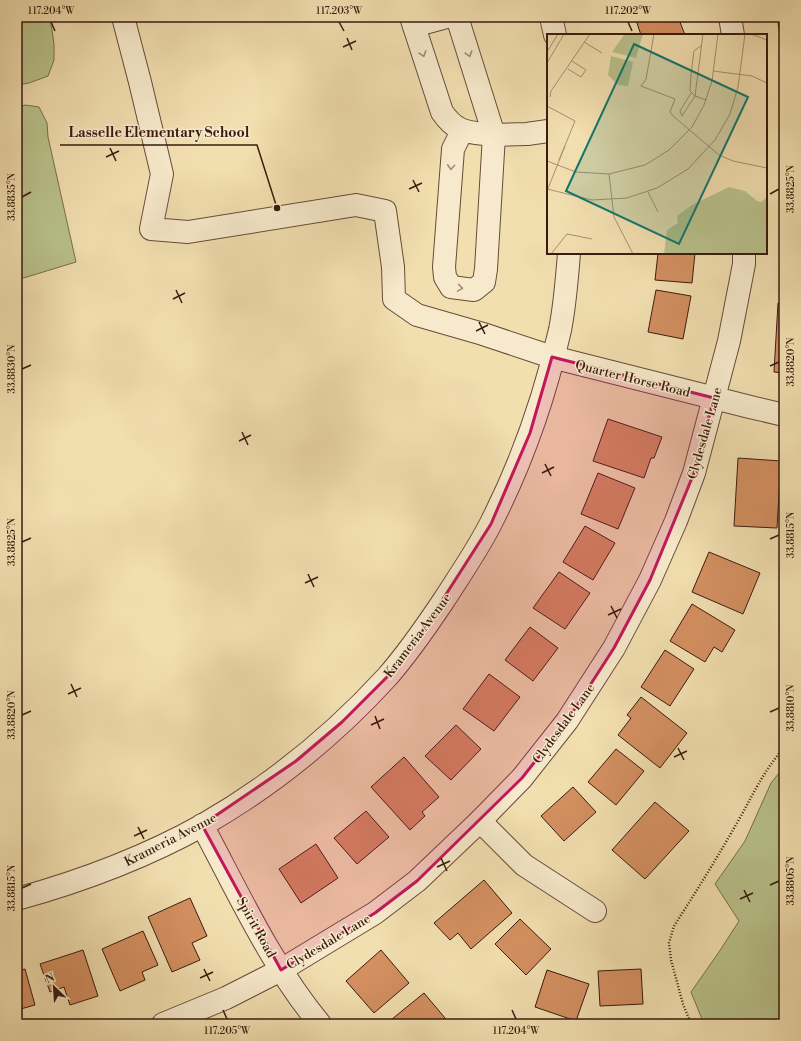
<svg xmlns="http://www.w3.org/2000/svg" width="801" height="1041" viewBox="0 0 801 1041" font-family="'Libre Bodoni',serif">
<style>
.green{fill:#b9c28c;stroke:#7a6e4e}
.building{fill:#d49061;stroke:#3a1a0f}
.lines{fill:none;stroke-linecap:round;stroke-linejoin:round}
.minor-casing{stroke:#684b37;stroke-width:24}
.path{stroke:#3a1a0f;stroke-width:2.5;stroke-dasharray:1 2;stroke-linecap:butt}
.minor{stroke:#f7eacc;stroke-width:22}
.oneway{stroke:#a28c77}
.marked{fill:#c2185b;fill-opacity:0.2;stroke:#c2185b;stroke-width:3;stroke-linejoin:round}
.ticks{fill:none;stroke:#3a1a0f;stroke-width:1.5}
.labels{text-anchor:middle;stroke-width:3;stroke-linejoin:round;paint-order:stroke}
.street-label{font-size:13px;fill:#3a1a0f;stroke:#f7eacc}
.inset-road{fill:none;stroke:#a89070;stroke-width:1}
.view{fill:#0f766e;fill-opacity:0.15;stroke:#0f766e;stroke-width:2}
.inset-edge{fill:none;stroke:#3a1a0f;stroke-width:2}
.leader{fill:none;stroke:#3a1a0f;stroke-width:1.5}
.callout-dot{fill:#3a1a0f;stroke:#f7eacc;stroke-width:1.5}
.callout-label{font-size:14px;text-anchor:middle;font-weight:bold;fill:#3a1a0f;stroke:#f7eacc;stroke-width:3;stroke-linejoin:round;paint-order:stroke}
.neatline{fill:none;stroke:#3a1a0f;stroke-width:1.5}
.ticks-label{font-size:10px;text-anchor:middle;fill:#3a1a0f}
</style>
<rect width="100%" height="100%" fill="#f2dfb0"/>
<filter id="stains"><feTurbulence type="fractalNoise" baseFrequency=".005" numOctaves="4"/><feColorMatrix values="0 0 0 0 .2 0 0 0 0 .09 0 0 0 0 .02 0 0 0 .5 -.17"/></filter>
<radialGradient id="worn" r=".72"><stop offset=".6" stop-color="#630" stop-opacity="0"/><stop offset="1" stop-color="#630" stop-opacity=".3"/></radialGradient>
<g class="green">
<path d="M17,17H50L54,44V60L48,76L29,83L17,85Z"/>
<path d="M25,105L39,107L47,123L48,137L76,262L17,280V108Z"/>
<path d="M784,767V1024H704L691,992L719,952L739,921L715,884L745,841L771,783Z"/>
</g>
<g class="building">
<path d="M635,17H678L685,35H641Z"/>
<path d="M778,23H784V62Z"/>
<path d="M658,253H695L692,283L655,280Z"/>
<path d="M656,290L691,296L683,339L648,332Z"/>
<path d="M778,303L784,304V373L774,372Z"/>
<path d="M608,419L662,437L654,458H651L644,478L593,461Z"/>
<path d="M738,458L781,461L777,528L734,526Z"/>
<path d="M598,473L635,488L618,529L581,514Z"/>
<path d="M585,526L615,543L593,580L563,562Z"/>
<path d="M709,552L760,573L743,614L692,592Z"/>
<path d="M559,572L590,593L565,629L533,608Z"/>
<path d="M692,604L735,630L722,652L714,647L705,662L670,641Z"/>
<path d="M530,627L558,648L533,681L505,660Z"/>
<path d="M665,650L694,669L670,706L641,687Z"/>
<path d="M489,674L520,697L494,731L463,709Z"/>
<path d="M641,697L687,733L660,768L618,735L631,718L627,715Z"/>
<path d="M456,725L481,749L451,780L425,756Z"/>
<path d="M616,749L644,771L616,805L588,782Z"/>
<path d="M404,757L439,797L422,812L425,816L410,830L371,787Z"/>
<path d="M573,787L596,812L564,841L541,816Z"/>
<path d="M655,802L689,831L645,879L612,850Z"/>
<path d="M366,811L389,837L357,864L334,838Z"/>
<path d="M316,844L338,878L301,903L279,869Z"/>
<path d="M484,880L512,913L471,949L458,933L450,940L434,923Z"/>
<path d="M190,898L207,936L192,943L200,960L172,972L148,917Z"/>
<path d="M520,919L551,949L526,975L495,944Z"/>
<path d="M143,931L158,965L142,972L145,980L120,991L102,949Z"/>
<path d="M83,950L98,996L70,1005L64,987L50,992L40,964Z"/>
<path d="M381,950L409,983L374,1013L346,981Z"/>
<path d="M25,969L35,1005L17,1010L19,1015L17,1016V971Z"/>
<path d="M641,969L643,1004L600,1006L598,971Z"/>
<path d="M547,970L589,984L576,1021L535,1007Z"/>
<path d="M424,993L450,1024H386Z"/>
</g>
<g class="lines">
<defs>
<g id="minor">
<path d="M123,17L140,82L162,174L151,229L188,232L356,205L385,211L393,267L394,299L417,315L483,334L552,357L750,407L784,415"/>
<path d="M411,17L442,112C457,134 469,132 494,135L486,269L484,282L474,290L451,287L445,277L444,267L453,149L462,131"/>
<path d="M457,17L494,135L527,134L548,131"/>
<path d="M551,17L555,35"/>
<path d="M730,17L733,35"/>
<path d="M414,26L447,17"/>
<path d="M480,821L524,865L595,911"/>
<path d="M202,825C238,892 271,965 320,1024"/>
<path d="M17,899C82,881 144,858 203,825C271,786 334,735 387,677C408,653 426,627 444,600C460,575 478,549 491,523C522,462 545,396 560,330C565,305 567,279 569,253"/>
<path d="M163,1024L226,998L281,970L375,913L417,881L480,821L522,778L567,721L614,648L650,580L676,521L694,473L729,341L744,264V253"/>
</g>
</defs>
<use href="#minor" class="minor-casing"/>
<path class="path" d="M691,1024L683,1004L671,960L669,943L674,926C696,892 717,858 737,823C752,797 763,771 784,748"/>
<use href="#minor" class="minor"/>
</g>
<defs><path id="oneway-chevron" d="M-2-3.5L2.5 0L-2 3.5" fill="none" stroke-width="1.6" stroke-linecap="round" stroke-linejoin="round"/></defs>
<g class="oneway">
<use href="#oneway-chevron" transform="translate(423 54) rotate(72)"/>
<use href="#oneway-chevron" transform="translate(469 54) rotate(73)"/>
<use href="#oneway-chevron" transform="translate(451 167) rotate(94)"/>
<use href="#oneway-chevron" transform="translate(460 288) rotate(9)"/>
</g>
<path class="marked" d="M552,357L714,398L694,473L650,580L614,648L567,721L522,778L417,881L375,913L281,970L202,825L296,761L342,722L387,677L420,635L491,524L530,433Z"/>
<path class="ticks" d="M51,22L55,31M339,22L344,31M628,22L632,31M347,38L352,50M343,47L356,41M110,148L116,161M106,157L119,151M413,180L419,192M409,189L422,183M770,194L779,189M22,197L31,192M176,290L182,303M173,299L185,293M479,322L485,334M476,331L488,325M770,366L779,362M22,369L31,365M242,432L248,445M239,441L251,435M545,464L551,476M542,473L554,467M770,539L779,535M22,542L31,538M308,574L314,587M305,583L318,577M611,606L617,618M608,615L621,609M71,684L77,697M68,694L81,688M770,712L779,708M22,715L31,711M375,716L380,729M371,725L384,719M678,748L684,760M674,757L687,751M138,827L144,839M134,836L147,830M441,858L447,871M437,867L450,861M770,885L779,881M22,888L31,884M744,890L750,902M740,899L753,893M204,969L210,981M200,978L213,972M223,1010L227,1019M512,1010L516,1019"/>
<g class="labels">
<g class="street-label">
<text transform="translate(633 378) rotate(14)" y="5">Quarter Horse Road</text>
<text transform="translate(704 433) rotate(-74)" y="5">Clydesdale Lane</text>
<text transform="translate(417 635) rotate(-53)" y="5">Krameria Avenue</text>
<text transform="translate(563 723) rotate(-54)" y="5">Clydesdale Lane</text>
<text transform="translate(170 839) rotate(-27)" y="5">Krameria Avenue</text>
<text transform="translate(257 927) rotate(61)" y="5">Spirit Road</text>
<text transform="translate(328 941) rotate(-31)" y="5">Clydesdale Lane</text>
</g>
</g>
<g transform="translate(547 34)">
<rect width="220" height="220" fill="#f2dfb0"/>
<path d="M96,0L89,24L65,18L77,1ZM64,22L86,28L81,52L71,51L61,41ZM182,153L198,157L210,167L214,168L220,163V220H117L120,196L131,189L130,182L145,171Z" fill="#b9c28c"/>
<path class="inset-road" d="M107,0L99,45L94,52L128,65L123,78L126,82L172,121L186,127L220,134M156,0L148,62L159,66M204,0L220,6M37,8L55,19M0,18L11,0M0,29L17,0M21,35L34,43L39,36L25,27M166,37L205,42L220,49M144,59L133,77L135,82L148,62L143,57L144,41L147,17L155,11M3,63L4,57L43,0M0,72L28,87L12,126M0,127L29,138L62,140L98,131L122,116L145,93L157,71L165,47L171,0M62,140L67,183L86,220M0,155L45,166L80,164L110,154L141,135L168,106L183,80L191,53L198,0M0,157L18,112M101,158L111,178M4,220L20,200L45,205"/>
<path class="view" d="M87,10L201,63L132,210L19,157Z"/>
<rect width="220" height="220" class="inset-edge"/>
</g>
<path class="leader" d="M277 208L257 145H60"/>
<circle class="callout-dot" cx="277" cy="208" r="4"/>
<g class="callout-label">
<text x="159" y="137">Lasselle Elementary School</text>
</g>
<rect width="801" height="1041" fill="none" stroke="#f2dfb0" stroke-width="44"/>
<g transform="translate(54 987) rotate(335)" stroke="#f7eacc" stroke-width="3" paint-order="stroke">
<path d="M0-3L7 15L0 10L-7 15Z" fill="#3a1a0f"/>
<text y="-6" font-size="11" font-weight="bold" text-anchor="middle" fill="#3a1a0f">N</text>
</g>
<rect x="22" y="22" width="757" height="997" class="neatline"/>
<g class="ticks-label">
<text x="51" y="14">117.204°W</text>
<text x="339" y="14">117.203°W</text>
<text x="628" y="14">117.202°W</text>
<text transform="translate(790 189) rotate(-90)" y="4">33.8825°N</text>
<text transform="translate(11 197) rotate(-90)" y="4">33.8835°N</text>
<text transform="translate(790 362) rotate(-90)" y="4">33.8820°N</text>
<text transform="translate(11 369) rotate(-90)" y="4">33.8830°N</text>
<text transform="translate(790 535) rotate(-90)" y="4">33.8815°N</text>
<text transform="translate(11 542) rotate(-90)" y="4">33.8825°N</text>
<text transform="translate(790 708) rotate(-90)" y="4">33.8810°N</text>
<text transform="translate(11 715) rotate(-90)" y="4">33.8820°N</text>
<text transform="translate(790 881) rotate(-90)" y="4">33.8805°N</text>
<text transform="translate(11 888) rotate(-90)" y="4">33.8815°N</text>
<text x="227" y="1034">117.205°W</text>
<text x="516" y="1034">117.204°W</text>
</g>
<rect width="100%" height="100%" filter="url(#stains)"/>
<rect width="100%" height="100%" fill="url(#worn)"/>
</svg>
